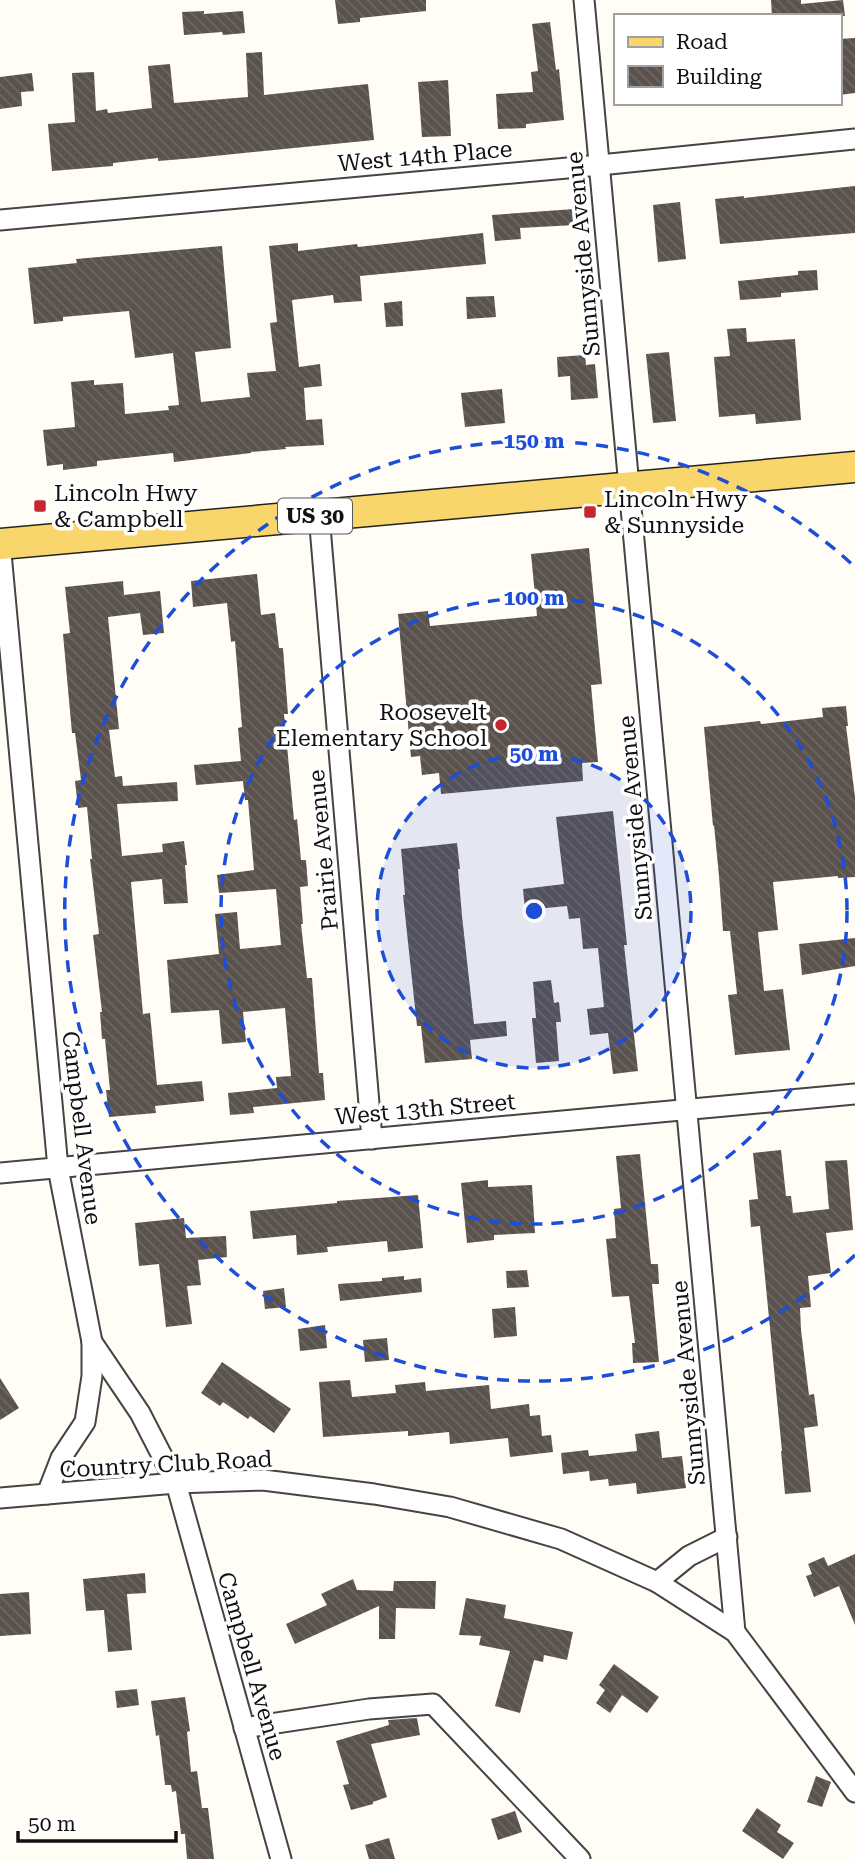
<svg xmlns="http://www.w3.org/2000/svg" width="855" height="1859" viewBox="0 0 855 1859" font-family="'Roboto Serif',serif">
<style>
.building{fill:url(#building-back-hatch)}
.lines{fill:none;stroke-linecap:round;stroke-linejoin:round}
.street-casing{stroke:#444;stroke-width:23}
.primary-casing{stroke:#222;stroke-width:33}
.street{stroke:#fff;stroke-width:19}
.primary{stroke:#f9d66b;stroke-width:30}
.ring{fill:none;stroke:#1d4ed8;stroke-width:3.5;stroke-dasharray:12 9}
.poi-dot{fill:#c4262e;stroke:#fff;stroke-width:2.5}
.labels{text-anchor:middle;stroke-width:7;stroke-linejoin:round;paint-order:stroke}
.shield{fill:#fff;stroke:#585858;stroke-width:2}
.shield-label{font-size:21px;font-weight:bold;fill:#111}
.street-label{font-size:23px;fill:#111;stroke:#fff}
.poi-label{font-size:23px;fill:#111;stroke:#fff;text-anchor:start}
.centre{fill:#1d4ed8;stroke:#fff;stroke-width:3.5}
.ring-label{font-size:21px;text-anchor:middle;font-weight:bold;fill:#1d4ed8;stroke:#fff;stroke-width:7;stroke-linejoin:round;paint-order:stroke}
</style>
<defs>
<pattern id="building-back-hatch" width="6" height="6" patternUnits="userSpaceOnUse" patternTransform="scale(1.75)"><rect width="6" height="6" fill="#5a524d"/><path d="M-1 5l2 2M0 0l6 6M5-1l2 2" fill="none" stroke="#6d6662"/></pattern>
</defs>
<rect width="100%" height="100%" fill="#fffdf5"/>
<g class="building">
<path d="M335,0H426V11L360,18V22L338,24Z"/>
<path d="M771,0H801V4L843,0L845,16H772Z"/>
<path d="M204,11V14L243,11L245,33L223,35L222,32L184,35L182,12Z"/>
<path d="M550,22L556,70L559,69L564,120L526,124V128L498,129L496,94L533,92L531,72L538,71L532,24Z"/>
<path d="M855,38V93L839,95V39Z"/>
<path d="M262,52L264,95L368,84L374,140L195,158L158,161V158L113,163V166L52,171L48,124L75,122L72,73L94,72L96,111L107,109L108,113L152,108L148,66L170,64L174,103L248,97L246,53Z"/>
<path d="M32,73L34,91L21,92L22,106L0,109V77Z"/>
<path d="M448,80L451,136L422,137L418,82Z"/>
<path d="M855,186V233L720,244L715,199L744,196V198Z"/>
<path d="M680,202L686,259L658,262L653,205Z"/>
<path d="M574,209L575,225L520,228L521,239L495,241L492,215Z"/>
<path d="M483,233L486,264L360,276L362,301L334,303L333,295L292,300L299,367L320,364L322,386L304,388L306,420L322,419L324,445L285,447L286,449L251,452V453L174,462L173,453L97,461V466L63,470V464L47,466L43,430L75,427L71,382L94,380V385L123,383L125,414L169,410L168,406L179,405L173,353L135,358L129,311L63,317V321L34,324L28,268L77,263L76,259L222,246L231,348L195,352L201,402L250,397L247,373L276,371L270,323L277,322L269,246L298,243V251L357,244L358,247Z"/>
<path d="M817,270L818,290L781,293V297L740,300L738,281L798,275V271Z"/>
<path d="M494,296L496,317L467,319L466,297Z"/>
<path d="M402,301L403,326L386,327L384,303Z"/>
<path d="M746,328L747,342L795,339L801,420L756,424L755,414L719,417L714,357L730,356L727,329Z"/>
<path d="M669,352L676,421L653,423L646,354Z"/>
<path d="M585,355L586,365L595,364L598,398L571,400L570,376L558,377L557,357Z"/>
<path d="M502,389L505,423L465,427L461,393Z"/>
<path d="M589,548L602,684L591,685L598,762L582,763L583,781L441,794L439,773L422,775L420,756L411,757L398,614L428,611L430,626L537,616L531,554Z"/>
<path d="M257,574L261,615L275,613L279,648H283L288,714H284L294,820L297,819L301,860H306L308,886L300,887L303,924H301L307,978H312L319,1073H323L325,1100L253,1107L254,1113L230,1115L228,1093L277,1088L276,1077L291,1076L285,1008L243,1012L246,1042L222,1044L219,1010L171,1013L167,960L219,954L215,914L237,912L240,949L281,945L276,889L219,893L217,875L254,870L248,800H245L243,781L196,785L194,765L241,761L238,728L242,727L235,641L231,642L227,603L193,607L191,581Z"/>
<path d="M123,581L124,595L160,591L164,633L143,635L140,613L108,617L119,729L109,730L115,777L122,776L123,786L177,782L178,801L117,804L122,856L163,852L162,844L184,841L187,865H185L188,903L164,904L162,879L131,882L143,1014L150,1013L157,1085L202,1081L204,1101L155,1106L156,1113L109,1117L106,1090H110L105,1039H102L100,1012H102L93,935L99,934L90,859H92L87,807L78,808L75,781L81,780L75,733H72L63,634L70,633L65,587Z"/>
<path d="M846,706L848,726H846L855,797V877L838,878V876L773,882L778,930L758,932L764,991L783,989L790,1050L735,1055L728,995L737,994L730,931H723L719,876L714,825L713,826L704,727L760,721L761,724L823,717L822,708Z"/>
<path d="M613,811L627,945H624L638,1071L613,1074L608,1033L590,1035L587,1009L604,1007L598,948L583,949L580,918L569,919L567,906L525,910L523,889L564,884L556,817Z"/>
<path d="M457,843L460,869H458L462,916L474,1024L506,1021L507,1036L470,1040L472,1059L425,1063L421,1026H417L407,933L403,895H405L401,849Z"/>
<path d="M855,938V966L802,975L799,944Z"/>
<path d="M551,980L554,1003L559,1002L561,1022H556L559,1061L536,1063L532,1018H536L533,982Z"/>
<path d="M781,1150L786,1196H791L793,1213L829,1209L825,1161L847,1160L853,1230L826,1233L831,1273L808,1276L811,1307L800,1308L801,1330L809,1395L814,1394L818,1426L804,1428L811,1492L785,1494L781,1451H782L760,1226L751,1227L749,1200L758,1199L753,1153Z"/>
<path d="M640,1154L651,1264H658L659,1284H652L659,1362L633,1363L632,1343H635L629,1296L612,1297L606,1239L616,1238L614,1209L621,1208L616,1156Z"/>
<path d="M488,1180V1187L532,1185L535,1233L494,1235V1240L467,1243L461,1183Z"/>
<path d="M418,1195L423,1248L388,1252L387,1241L327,1247L328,1252L297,1255L296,1235L253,1239L250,1211L337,1203V1201Z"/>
<path d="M184,1218L186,1238L226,1236L227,1257L198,1260L201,1285L187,1286L192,1324L166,1327L159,1264L139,1266L135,1223Z"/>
<path d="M527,1270L529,1287L507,1288L506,1271Z"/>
<path d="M404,1276V1280L421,1278L422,1292L340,1301L338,1284L382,1281V1278Z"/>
<path d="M284,1288L286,1307L265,1309L263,1291Z"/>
<path d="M515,1307L517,1336L494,1338L492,1309Z"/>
<path d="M325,1325L327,1348L300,1351L298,1329Z"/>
<path d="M387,1338L389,1360L365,1362L363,1340Z"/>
<path d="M222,1362L291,1409L274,1433L250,1416L248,1419L223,1402L220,1406L201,1393Z"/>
<path d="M0,1378L19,1408L0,1420Z"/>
<path d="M350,1380L352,1397L396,1393L395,1385L425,1382L426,1391L489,1385L491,1409L529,1404L530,1416L540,1415L542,1436L551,1435L553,1452L510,1457L508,1438L450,1444L449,1432L408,1436V1431L323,1437L319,1382Z"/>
<path d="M659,1431L662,1458L682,1456L686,1488L637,1494L636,1483L609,1486L608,1479L590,1481L589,1471L563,1474L561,1453L588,1450L589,1456L637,1451L635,1434Z"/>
<path d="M855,1554V1625L839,1586L814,1597L806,1576L812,1574L808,1564L824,1557L828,1566Z"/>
<path d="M145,1573L146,1593L127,1594L132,1650L108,1652L104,1610L86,1611L83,1579Z"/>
<path d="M353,1579L357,1590L393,1591L394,1581H436L435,1609L396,1608L395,1639H379V1606L295,1644L286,1624L327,1605L321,1594Z"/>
<path d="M29,1592L31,1634L0,1636V1594Z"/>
<path d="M466,1598L506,1605L504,1618L573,1632L567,1660L544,1655L543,1662L534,1660L520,1713L495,1706L510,1651L479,1645L481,1636L459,1635Z"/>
<path d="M614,1664L659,1697L647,1713L622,1695L610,1713L596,1703L605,1690L599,1685Z"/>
<path d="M137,1689L139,1705L117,1708L115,1691Z"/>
<path d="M185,1697L190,1731L187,1732L191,1772L197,1771L202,1808H208L214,1859H187L185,1834H181L176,1791L172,1792L171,1785H165L159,1735L156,1736L151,1701Z"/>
<path d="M417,1718L420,1735L371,1744L387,1797L373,1802V1804L351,1810L343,1785L349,1784L336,1741L389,1725L388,1720Z"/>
<path d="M816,1776L831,1782L822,1807L807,1802Z"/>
<path d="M757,1808L781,1825L777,1832L794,1843L783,1859L742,1831Z"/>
<path d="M515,1811L522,1832L498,1840L491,1819Z"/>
<path d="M389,1838L395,1859H369L365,1845Z"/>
</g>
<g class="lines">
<defs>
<g id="street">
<path d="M584,0L735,1632"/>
<path d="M0,220L600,165L855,139"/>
<path d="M319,515L372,1139"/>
<path d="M0,542L58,1168L92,1342L140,1413L176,1483L281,1859"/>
<path d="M0,1173L855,1094"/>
<path d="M47,1494L61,1458L85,1422L92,1376V1342"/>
<path d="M0,1498L176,1483L263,1480L374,1494L450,1507L561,1539L657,1582L735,1632L855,1792"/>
<path d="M657,1582L689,1556L727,1537"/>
<path d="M244,1728L369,1709L433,1704L580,1859"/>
</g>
<path id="primary" d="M0,544L855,467"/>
</defs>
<use href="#street" class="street-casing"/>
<use href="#primary" class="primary-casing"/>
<use href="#street" class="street"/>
<use href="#primary" class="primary"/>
</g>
<circle cx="534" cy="911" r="157" fill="#1d4ed8" fill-opacity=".12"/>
<g class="ring">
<circle cx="534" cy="911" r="157"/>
<circle cx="534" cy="911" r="313"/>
<path d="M855 1255A470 470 0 1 1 855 567"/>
</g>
<g class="poi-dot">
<rect x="33" y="499" width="14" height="14" rx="3.5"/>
<rect x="583" y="505" width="14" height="14" rx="3.5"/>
<circle cx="501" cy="725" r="7"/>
</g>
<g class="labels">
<rect class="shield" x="278" y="498.5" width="74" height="35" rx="5"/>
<g class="shield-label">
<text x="315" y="523">US 30</text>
</g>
<g class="street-label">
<text transform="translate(425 156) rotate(-5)" y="8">West 14th Place</text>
<text transform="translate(583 254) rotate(-95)" y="8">Sunnyside Avenue</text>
<text transform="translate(635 818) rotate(-95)" y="8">Sunnyside Avenue</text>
<text transform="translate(323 850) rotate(-95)" y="8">Prairie Avenue</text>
<text transform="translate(425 1109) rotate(-5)" y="8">West 13th Street</text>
<text transform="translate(82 1128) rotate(83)" y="8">Campbell Avenue</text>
<text transform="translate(688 1383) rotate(-95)" y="8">Sunnyside Avenue</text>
<text transform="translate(166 1464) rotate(-3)" y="8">Country Club Road</text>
<text transform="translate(252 1666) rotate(74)" y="8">Campbell Avenue</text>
</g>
<g class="poi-label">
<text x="54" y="501">Lincoln Hwy<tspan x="54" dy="26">&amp; Campbell</tspan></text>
<text x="604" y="507">Lincoln Hwy<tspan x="604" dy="26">&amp; Sunnyside</tspan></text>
<text x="487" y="720" text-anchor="end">Roosevelt<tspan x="487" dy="26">Elementary School</tspan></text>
</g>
</g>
<circle cx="534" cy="911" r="10" class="centre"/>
<g class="ring-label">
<text x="534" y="448">150 m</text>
<text x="534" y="605">100 m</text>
<text x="534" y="761">50 m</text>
</g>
<rect x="614" y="14" width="228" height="91" fill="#ffffff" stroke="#a0a0a0" stroke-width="2"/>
<rect x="628" y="37" width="35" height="10" fill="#f9d66b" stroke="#a0a0a0" stroke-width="2"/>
<text x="676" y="49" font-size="21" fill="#111111">Road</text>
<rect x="628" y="66" width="35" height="21" fill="url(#building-back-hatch)" stroke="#a0a0a0" stroke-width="2"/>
<text x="676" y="84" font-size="21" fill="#111111">Building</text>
<path d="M18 1831v10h158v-10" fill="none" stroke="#111111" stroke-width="3.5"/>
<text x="28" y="1831" font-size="21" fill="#111111" stroke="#ffffff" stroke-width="5" paint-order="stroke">50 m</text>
</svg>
